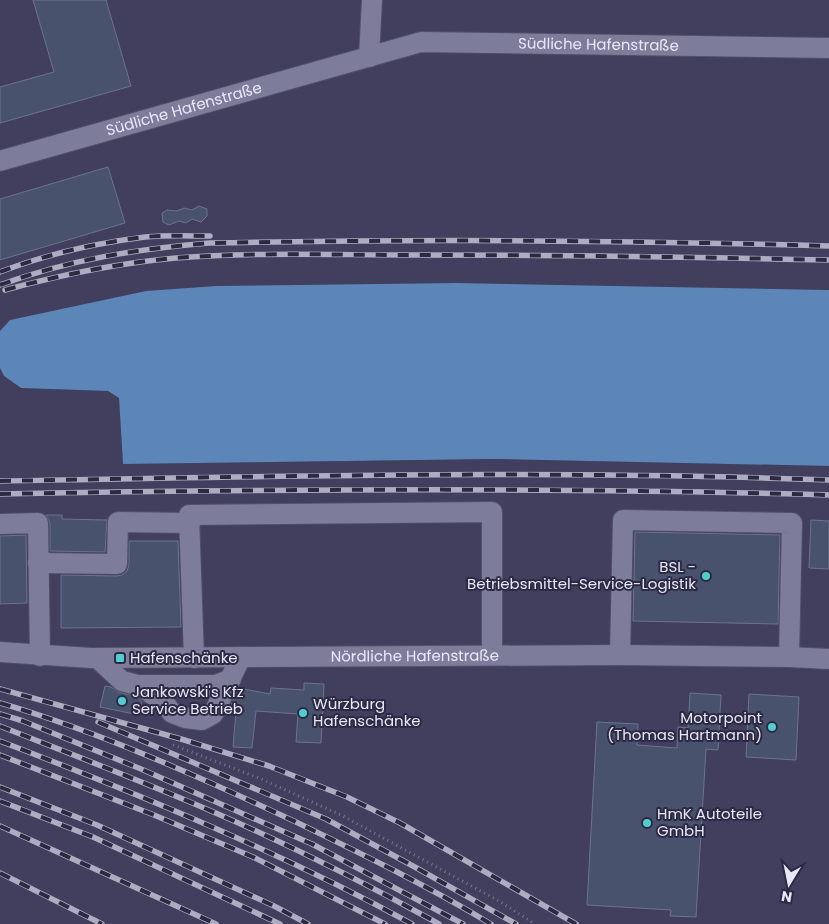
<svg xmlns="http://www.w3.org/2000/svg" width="829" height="924" viewBox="0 0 829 924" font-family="Poppins,sans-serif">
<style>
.built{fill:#423e5e}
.water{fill:#5b86b7}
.building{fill:#49526d;stroke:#6a7391}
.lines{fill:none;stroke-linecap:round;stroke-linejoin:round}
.minor-casing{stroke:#524f66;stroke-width:22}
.path{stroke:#79778e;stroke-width:3;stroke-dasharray:1 4;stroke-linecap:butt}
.minor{stroke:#7e7c9b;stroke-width:20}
.rail-casing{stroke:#aeacc0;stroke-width:5.5}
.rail{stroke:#2c2943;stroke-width:4;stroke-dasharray:11;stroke-linecap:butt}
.poi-dot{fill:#52ccd0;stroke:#2c2943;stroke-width:2}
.labels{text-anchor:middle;stroke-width:4;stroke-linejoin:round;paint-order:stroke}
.street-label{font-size:15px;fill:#e8e7f8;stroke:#2c2943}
.poi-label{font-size:15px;fill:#e8e7f8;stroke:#2c2943;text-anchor:start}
</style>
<rect width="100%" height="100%" fill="#36334e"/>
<g class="built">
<path d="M0,0H829V290L456,283L216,286L10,320L0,331Z"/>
<path d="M0,368L4,376L21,388L108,391L119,398L123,464L492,459L829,466V924H0Z"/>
</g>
<path class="water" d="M456,283L829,290V466L492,459L123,464L119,398L108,391L21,388L4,376L0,368V331L10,320L146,291L216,286Z"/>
<g class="building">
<path d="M33,0H106L131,86L0,123V87L54,72Z"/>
<path d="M108,167L125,223L0,260V199Z"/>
<path d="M199,206L207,209V216L201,222L192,219L186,223L179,221L169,225L163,222L162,213L167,210L177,211L184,208L192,210Z"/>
<path d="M46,515H62V519L107,520L105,552L50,551V523Z"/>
<path d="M811,520L829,521V569L809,568Z"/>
<path d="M635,532L780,535L778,624L633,621Z"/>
<path d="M26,535L27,603L0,604V536Z"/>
<path d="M129,541H178L181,627L61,628V575L117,576L122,575L127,571L129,565Z"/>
<path d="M304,683L324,684L321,743L296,742L298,714L256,711L252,748L233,747L236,710L231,709L232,703L239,688L270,694L271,688L304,690Z"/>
<path d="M105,686L111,687L119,692L138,697L142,702L139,715L100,707Z"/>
<path d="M690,693L721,695L718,750L706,749L696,917L670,916L671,910L587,905L597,722L638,724L637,745L677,748L678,727L688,728Z"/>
<path d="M749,694L799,697L796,760L746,757Z"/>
</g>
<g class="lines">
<defs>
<g id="minor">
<path d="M369,57L372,0"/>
<path id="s1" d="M0,161L421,42L829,48"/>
<path d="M0,524L38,523L40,656"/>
<path d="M38,563L117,564L118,522L190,523"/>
<path id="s2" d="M0,652L91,658L620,655L789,657L829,659"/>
<path d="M620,655L623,520L792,523L789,657"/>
<path d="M97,658L122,681L137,685H216L231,679"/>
<path d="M194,658L189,515L492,512V655"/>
<path d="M143,685L150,693L163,701L172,713L185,718L202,720L213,714L241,657"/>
</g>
</defs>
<use href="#minor" class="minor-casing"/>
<path class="path" d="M173,745L259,778L341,815L499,901L535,924"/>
<use href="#minor" class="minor"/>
<defs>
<g id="rail">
<path d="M0,272C47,254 96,243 145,237C166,235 189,236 210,236"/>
<path d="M0,285C68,260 136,249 209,243C415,239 622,240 829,246"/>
<path d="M5,290C60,275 119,263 176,258C255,252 334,255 413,255C552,255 690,257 829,260"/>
<path d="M0,481C276,476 553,470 829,480"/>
<path d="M0,494C276,489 553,487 829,495"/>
<path d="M0,689L181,739L269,766L347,797L400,823L576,924"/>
<path d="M0,703C102,733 200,777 296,822C362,854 428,886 491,924"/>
<path d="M0,714L23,721L141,769L312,844L463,924"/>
<path d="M98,722L326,819L413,866L516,924"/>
<path d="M0,726C73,755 147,783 218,814C294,847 367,884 439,924"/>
<path d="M0,741C141,795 280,852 412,924"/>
<path d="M0,755L154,815L253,857L385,924"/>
<path d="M0,787L97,825L274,906L308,924"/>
<path d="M0,801L93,837L280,924"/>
<path d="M0,826L216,924"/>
<path d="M0,873L102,924"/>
</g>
</defs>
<use href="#rail" class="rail-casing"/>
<use href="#rail" class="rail"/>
</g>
<g class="poi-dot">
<circle cx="706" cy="576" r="5"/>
<rect x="115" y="653" width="10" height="10" rx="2.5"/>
<circle cx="122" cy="701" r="5"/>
<circle cx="303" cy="713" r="5"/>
<circle cx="772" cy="727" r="5"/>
<circle cx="647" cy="823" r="5"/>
</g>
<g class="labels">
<g class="street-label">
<text dy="5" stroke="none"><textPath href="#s1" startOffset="615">Südliche Hafenstraße</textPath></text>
<text dy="5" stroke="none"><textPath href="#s1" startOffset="191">Südliche Hafenstraße</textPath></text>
<text dy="5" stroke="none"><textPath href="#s2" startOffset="415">Nördliche Hafenstraße</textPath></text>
</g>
<g class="poi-label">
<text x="696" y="572" text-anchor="end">BSL -<tspan x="696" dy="17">Betriebsmittel-Service-Logistik</tspan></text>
<text x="130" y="663">Hafenschänke</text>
<text x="132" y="697">Jankowski's Kfz<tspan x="132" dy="17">Service Betrieb</tspan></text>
<text x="313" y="709">Würzburg<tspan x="313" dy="17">Hafenschänke</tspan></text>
<text x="762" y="723" text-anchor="end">Motorpoint<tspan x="762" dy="17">(Thomas Hartmann)</tspan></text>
<text x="657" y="819">HmK Autoteile<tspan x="657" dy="17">GmbH</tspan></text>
</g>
</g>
<g transform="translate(789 884) rotate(190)" stroke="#2c2943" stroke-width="4" paint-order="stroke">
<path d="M0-4L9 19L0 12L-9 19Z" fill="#e8e7f8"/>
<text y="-8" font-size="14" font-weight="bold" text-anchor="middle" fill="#e8e7f8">N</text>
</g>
</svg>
